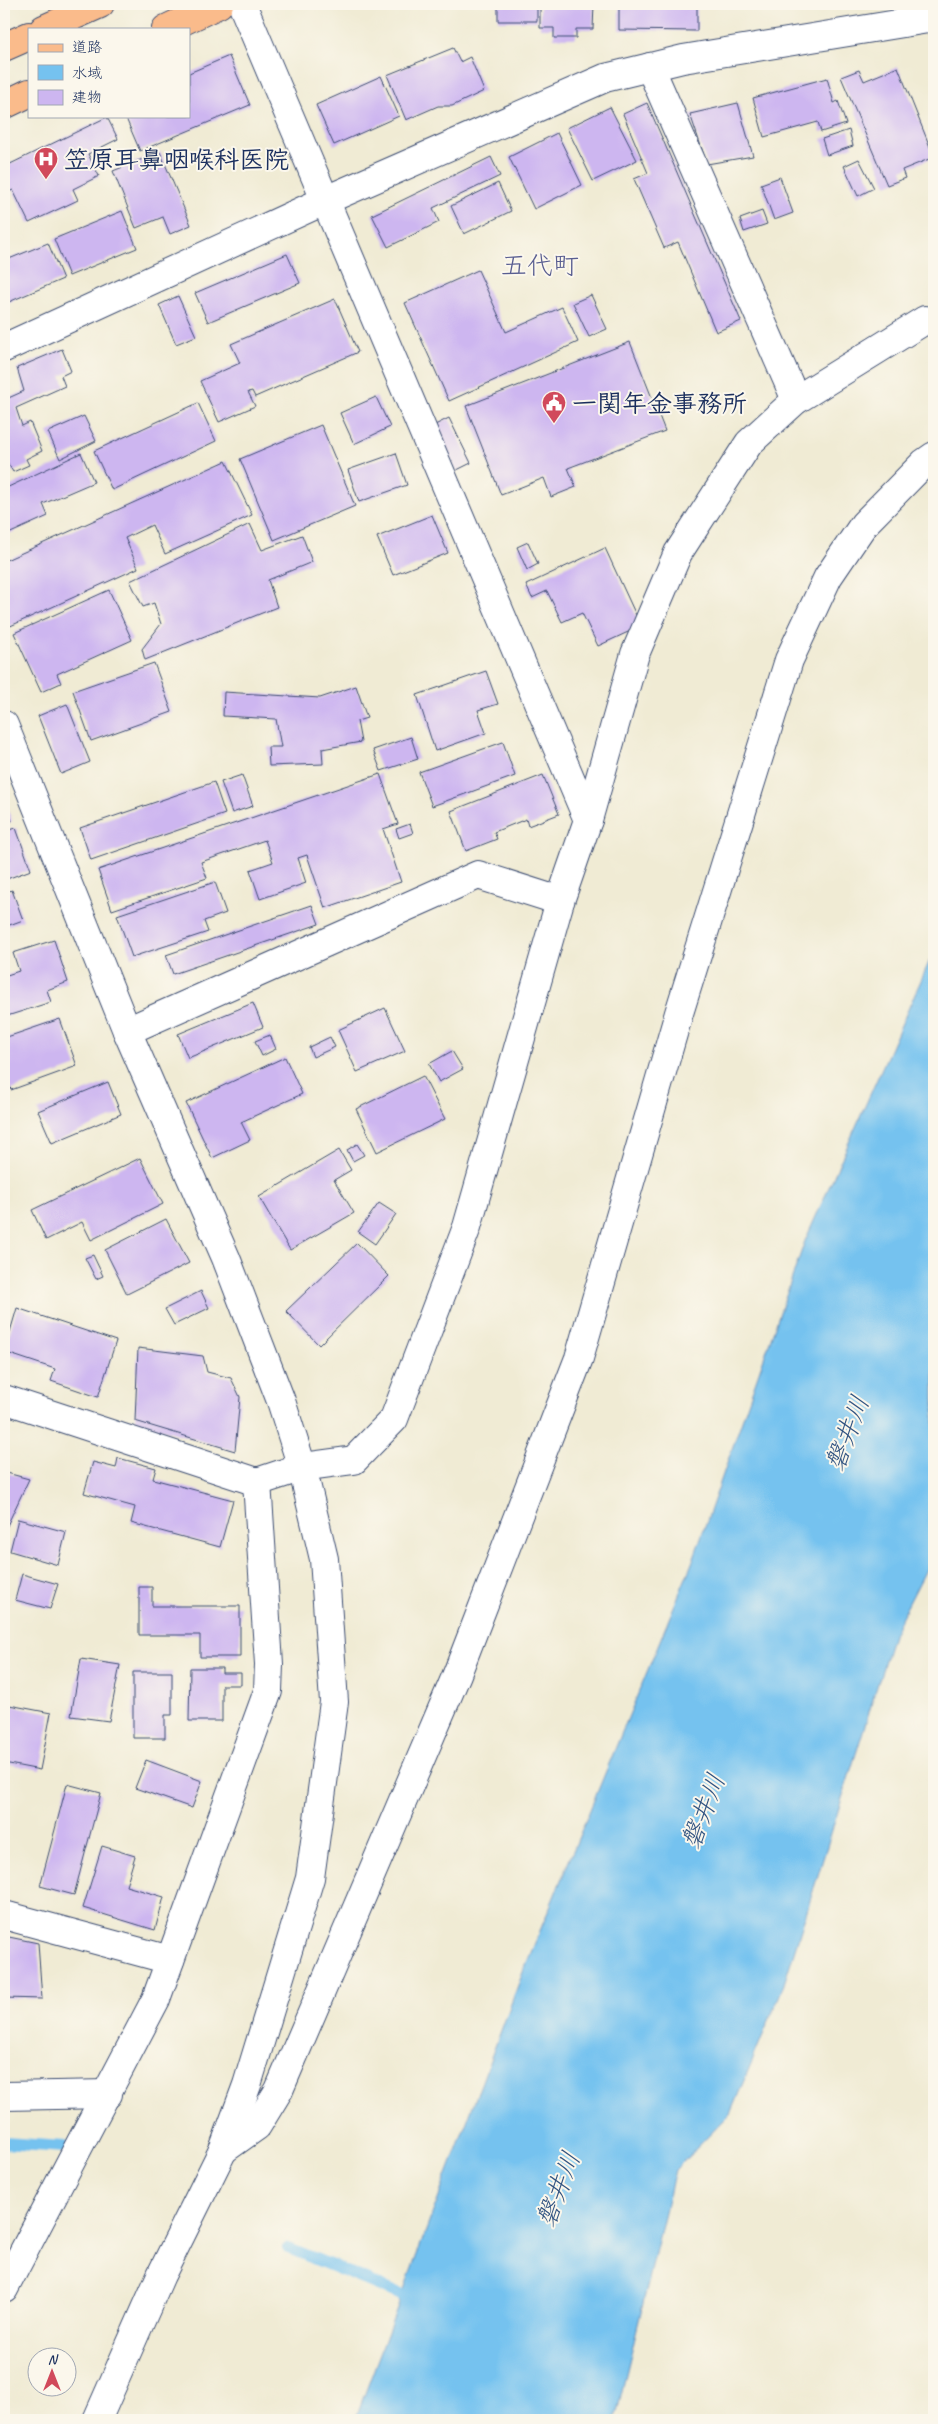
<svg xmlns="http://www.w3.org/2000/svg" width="938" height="2424" viewBox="0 0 938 2424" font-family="Caveat,'Klee One',sans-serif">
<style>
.water{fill:#75c2ef;stroke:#4878a6}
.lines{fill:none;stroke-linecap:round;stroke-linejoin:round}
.stream{stroke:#75c2ef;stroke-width:12}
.building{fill:#cdb6f0}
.street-casing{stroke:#3b4b70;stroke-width:30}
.primary-casing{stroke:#3b4b70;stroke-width:30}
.street{stroke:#fff;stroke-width:28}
.primary{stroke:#fabb8b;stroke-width:28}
.labels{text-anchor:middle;stroke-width:4;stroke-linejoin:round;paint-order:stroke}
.poi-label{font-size:25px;font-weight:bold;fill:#1b2f5e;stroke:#fbf7ec;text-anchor:start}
.neighbourhood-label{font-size:26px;fill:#595e91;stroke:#fbf7ec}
.water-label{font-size:26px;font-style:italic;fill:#325482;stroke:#fbf7ec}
</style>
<rect width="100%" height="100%" fill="#fbf7ec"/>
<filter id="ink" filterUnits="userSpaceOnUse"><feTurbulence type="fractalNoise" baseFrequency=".02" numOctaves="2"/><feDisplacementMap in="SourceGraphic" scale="10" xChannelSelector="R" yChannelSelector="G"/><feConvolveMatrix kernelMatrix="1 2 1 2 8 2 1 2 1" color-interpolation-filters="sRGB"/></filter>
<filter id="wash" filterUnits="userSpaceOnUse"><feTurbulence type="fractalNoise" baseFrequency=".0096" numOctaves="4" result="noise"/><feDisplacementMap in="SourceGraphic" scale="20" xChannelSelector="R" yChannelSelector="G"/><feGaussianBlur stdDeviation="1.12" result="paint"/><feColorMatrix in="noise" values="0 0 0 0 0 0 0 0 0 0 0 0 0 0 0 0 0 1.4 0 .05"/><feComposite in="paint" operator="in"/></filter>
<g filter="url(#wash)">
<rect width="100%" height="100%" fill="#f0ebd4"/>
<path class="water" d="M934,951V1554L894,1632L783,1987L730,2114L675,2170L615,2420H355L523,1972L692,1563L805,1241Z"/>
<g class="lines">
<g class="stream">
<path d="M4,2143L64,2147"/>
<path d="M289,2248L416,2301"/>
</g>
</g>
<g id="blocks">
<g class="building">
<rect x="498" y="4" width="39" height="17"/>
<path d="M540,4H594L593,29H576V38H554V28H540Z"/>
<path d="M619,4H697V31L619,30Z"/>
<path d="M453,48L460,62L470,57L484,91L452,106H438L406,120L387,75Z"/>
<path d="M229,56L250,105L140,151L125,116H189V73Z"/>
<path d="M898,67L934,157L902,170L905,178L887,185L841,77L859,70L864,81Z"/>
<path d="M381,76L399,116L334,145L316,105Z"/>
<path d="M827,78L834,103L838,101L846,124L821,132L818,122L764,137L753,98Z"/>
<path d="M647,103L741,321L716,332L678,242L664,248L634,179L648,173L623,114Z"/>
<path d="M738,103L753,156L707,164L690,114Z"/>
<path d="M610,107L637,160L593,181L567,128Z"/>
<path d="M107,117L118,139L88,154L99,176L73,189L78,200L29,223L13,190L4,194V167Z"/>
<path d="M849,130L853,146L827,155L822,139Z"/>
<path d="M557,133L582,185L534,209L509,157Z"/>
<path d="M160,152L191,225L170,234L163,217L136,228L113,171Z"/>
<path d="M491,157L500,176L433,208L439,222L388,247L372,215Z"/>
<path d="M859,159L874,188L858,196L844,166Z"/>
<path d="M780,177L793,213L774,220L761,184Z"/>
<path d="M498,183L511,211L464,234L451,206Z"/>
<path d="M122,211L137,248L69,276L54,239Z"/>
<path d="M762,211L767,224L744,232L740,219Z"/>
<path d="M48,243L63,279L4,304V261Z"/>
<path d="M287,254L300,283L208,322L195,293Z"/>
<path d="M478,270L506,332L562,307L578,342L449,401L405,303Z"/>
<path d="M591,295L607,329L589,337L573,303Z"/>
<path d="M178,296L196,336L176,344L159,305Z"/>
<path d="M335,299L358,352L255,397L252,391L248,392L255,406L219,422L200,381L240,363L231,344Z"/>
<path d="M630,342L665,431L568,468L576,487L551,497L544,478L501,495L466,406Z"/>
<path d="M62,349L71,371L61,376L65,386L16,408L22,426L30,422L42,451L26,459L29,465L13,472L6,460L4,461V400L24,391L17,368Z"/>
<path d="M376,397L390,427L354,444L340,413Z"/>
<path d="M198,403L216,441L112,490L94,451Z"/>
<path d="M84,416L96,441L60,459L48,432Z"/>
<path d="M449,418L471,463L455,471L433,426Z"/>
<path d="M321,425L355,506L274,540L240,459Z"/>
<path d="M81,453L94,482L43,504L48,516L4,536V489Z"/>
<path d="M396,453L407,485L359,502L348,470Z"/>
<path d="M226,461L252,515L165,554L152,525L125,538L138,568L6,628L4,622V561Z"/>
<path d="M432,515L448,553L393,575L377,537Z"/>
<path d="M250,524L262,550L302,535L312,562L268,580L277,607L145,660L142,649L161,624L154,603L143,607L130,581Z"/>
<path d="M528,542L538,564L527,570L517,547Z"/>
<path d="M605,548L641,626L598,646L582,613L562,622L547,591L532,598L526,585Z"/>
<path d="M109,590L132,640L57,674L61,683L41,692L14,633Z"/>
<path d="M154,663L172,712L91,741L73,691Z"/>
<path d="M486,671L498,704L478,710L486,733L435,751L417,695Z"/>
<path d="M356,686L367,718L357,721L361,742L322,749L323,764L269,766L268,747H281L276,719L223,716L224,692L320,698Z"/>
<path d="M67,704L90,762L61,774L38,716Z"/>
<path d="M411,737L418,759L381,771L373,750Z"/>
<path d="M503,742L515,776L432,806L419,772Z"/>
<path d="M380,774L398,824L383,829L401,882L325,908L307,855L298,858L306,883L260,899L250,870L273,862L265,840L201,862L207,878L112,910L98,870Z"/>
<path d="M242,775L253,806L232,813L221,782Z"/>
<path d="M543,775L559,814L528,826L526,819L494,832L497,839L466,851L451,811Z"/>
<path d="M214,782L225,814L91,860L80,828Z"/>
<path d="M4,801L12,821L4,824Z"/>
<path d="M410,824L413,833L399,838L396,829Z"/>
<path d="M16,828L31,870L4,880V832Z"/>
<path d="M215,882L226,913L204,921L208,932L132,957L117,915Z"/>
<path d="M12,890L23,920L4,927V893Z"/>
<path d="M312,905L319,924L173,974L166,955Z"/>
<path d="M54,940L68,982L47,990L51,1002L4,1017V976L19,971L13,953Z"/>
<path d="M253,1003L263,1027L188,1058L178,1034Z"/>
<path d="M385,1008L405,1051L357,1072L338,1030Z"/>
<path d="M60,1019L77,1066L11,1090L4,1070V1038Z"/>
<path d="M270,1035L276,1049L262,1056L255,1041Z"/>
<path d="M330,1037L335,1047L313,1057L309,1047Z"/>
<path d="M452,1051L463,1069L439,1082L429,1064Z"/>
<path d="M285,1057L302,1094L241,1122L250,1140L212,1158L186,1103Z"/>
<path d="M423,1076L445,1119L377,1152L356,1109Z"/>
<path d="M108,1082L121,1114L52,1143L38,1111Z"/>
<path d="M357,1144L364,1155L353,1161L347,1150Z"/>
<path d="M339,1150L351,1170L334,1180L354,1213L290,1250L259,1197Z"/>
<path d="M140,1158L163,1204L91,1240L82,1222L46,1240L32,1210Z"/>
<path d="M379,1203L396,1214L375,1244L358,1232Z"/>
<path d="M166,1219L189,1263L127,1294L105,1250Z"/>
<path d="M357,1243L389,1276L319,1345L286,1311Z"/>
<path d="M93,1255L103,1276L96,1279L85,1258Z"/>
<path d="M201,1291L209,1308L174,1325L165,1309Z"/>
<path d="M17,1308L116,1341L98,1397L51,1381L55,1369L4,1352Z"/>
<path d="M138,1348L203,1356L207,1372L231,1378L240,1397L235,1451L135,1421Z"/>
<path d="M118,1458L156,1468L153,1479L233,1500L220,1547L131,1523L135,1507L84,1493L93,1462L116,1468Z"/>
<path d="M7,1473L29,1479L4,1532V1481Z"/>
<path d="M18,1519L66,1532L58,1565L10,1551Z"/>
<path d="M22,1574L58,1584L50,1609L15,1600Z"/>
<path d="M139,1587H152V1606H240V1657H200V1635H139Z"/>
<path d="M81,1659L120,1665L109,1721L71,1716Z"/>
<path d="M190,1668H222V1673H241V1685H222V1721H189Z"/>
<path d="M133,1672H172V1715H165V1738H133Z"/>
<path d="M4,1704L51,1713L40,1770L4,1763Z"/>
<path d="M146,1760L202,1781L192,1808L135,1788Z"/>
<path d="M67,1784L101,1793L74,1895L40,1886Z"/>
<path d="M102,1846L135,1856L126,1886L164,1897L155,1930L83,1908Z"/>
<path d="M4,1936L38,1943L42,1999L4,1998Z"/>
</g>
</g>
</g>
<g filter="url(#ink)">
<use href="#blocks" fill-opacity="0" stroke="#3b4b70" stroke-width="1"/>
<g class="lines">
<defs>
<g id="street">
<path d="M242,4L588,820"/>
<path d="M650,67L796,400"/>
<path d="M4,348L326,200L605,78L683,59L934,18"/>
<path d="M4,725L127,1031L226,1258L281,1401L302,1467L324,1559L334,1702L310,1878L247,2085L223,2150L161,2275L97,2420"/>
<path d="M127,1031L478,875L560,901"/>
<path d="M4,1399L257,1482L302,1467L354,1460L394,1419L467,1227L560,901L588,820L635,654L678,553L749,443L796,400L925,320"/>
<path d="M4,1915L170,1960"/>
<path d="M4,2096L108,2094"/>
<path d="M223,2150L257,2126L279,2090L457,1674L579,1358L679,1013L789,660L828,577L864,524L924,463L934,456"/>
<path d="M4,2289L156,1999L268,1691L269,1664L257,1482"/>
</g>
<g id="primary">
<path d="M44,29L100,4"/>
<path d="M166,29L219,4"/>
<path d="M4,47L29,36"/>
<path d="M4,105L29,93"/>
</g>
</defs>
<use href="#street" class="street-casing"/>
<use href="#primary" class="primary-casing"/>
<use href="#street" class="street"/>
<use href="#primary" class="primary"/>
</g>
</g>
<defs>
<symbol id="hospital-pin" viewBox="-11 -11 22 30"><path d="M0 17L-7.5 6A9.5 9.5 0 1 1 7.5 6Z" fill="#d1495b" stroke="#fbf7ec"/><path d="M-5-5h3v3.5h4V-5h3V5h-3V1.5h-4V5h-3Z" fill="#fff"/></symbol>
<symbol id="civic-pin" viewBox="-11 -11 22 30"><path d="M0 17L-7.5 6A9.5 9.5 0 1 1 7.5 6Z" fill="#d1495b" stroke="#fbf7ec"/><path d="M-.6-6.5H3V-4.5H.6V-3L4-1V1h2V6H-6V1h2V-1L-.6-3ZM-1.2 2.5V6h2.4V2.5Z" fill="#fff"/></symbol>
</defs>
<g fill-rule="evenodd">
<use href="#hospital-pin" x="32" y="145" width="28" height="38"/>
<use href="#civic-pin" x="540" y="389" width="28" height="38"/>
</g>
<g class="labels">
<g class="poi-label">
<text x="64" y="168">笠原耳鼻咽喉科医院</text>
<text x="572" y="412">一関年金事務所</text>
</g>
<g class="neighbourhood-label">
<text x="540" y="274">五代町</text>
</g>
<g class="water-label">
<text transform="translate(847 1433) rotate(-69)" y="9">磐井川</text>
<text transform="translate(703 1811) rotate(-69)" y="9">磐井川</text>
<text transform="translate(558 2189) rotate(-69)" y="9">磐井川</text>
</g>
</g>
<rect width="938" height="2424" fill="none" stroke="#fbf7ec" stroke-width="20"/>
<rect x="28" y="28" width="162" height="90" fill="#fbf7ec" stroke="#a1a7b3"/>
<rect x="38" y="44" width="25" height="8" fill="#fabb8b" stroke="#a1a7b3"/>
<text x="72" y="52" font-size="15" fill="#1b2f5e">道路</text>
<rect x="38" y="65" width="25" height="15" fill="#75c2ef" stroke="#a1a7b3"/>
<text x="72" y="78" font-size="15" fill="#1b2f5e">水域</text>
<rect x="38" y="90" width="25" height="15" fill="#cdb6f0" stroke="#a1a7b3"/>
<text x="72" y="102" font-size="15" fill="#1b2f5e">建物</text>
<g transform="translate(52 2372)"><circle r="24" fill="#fbf7ec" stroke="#a1a7b3"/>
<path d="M0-4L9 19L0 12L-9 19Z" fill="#d1495b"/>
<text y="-8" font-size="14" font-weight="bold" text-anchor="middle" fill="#1b2f5e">N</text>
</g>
</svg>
